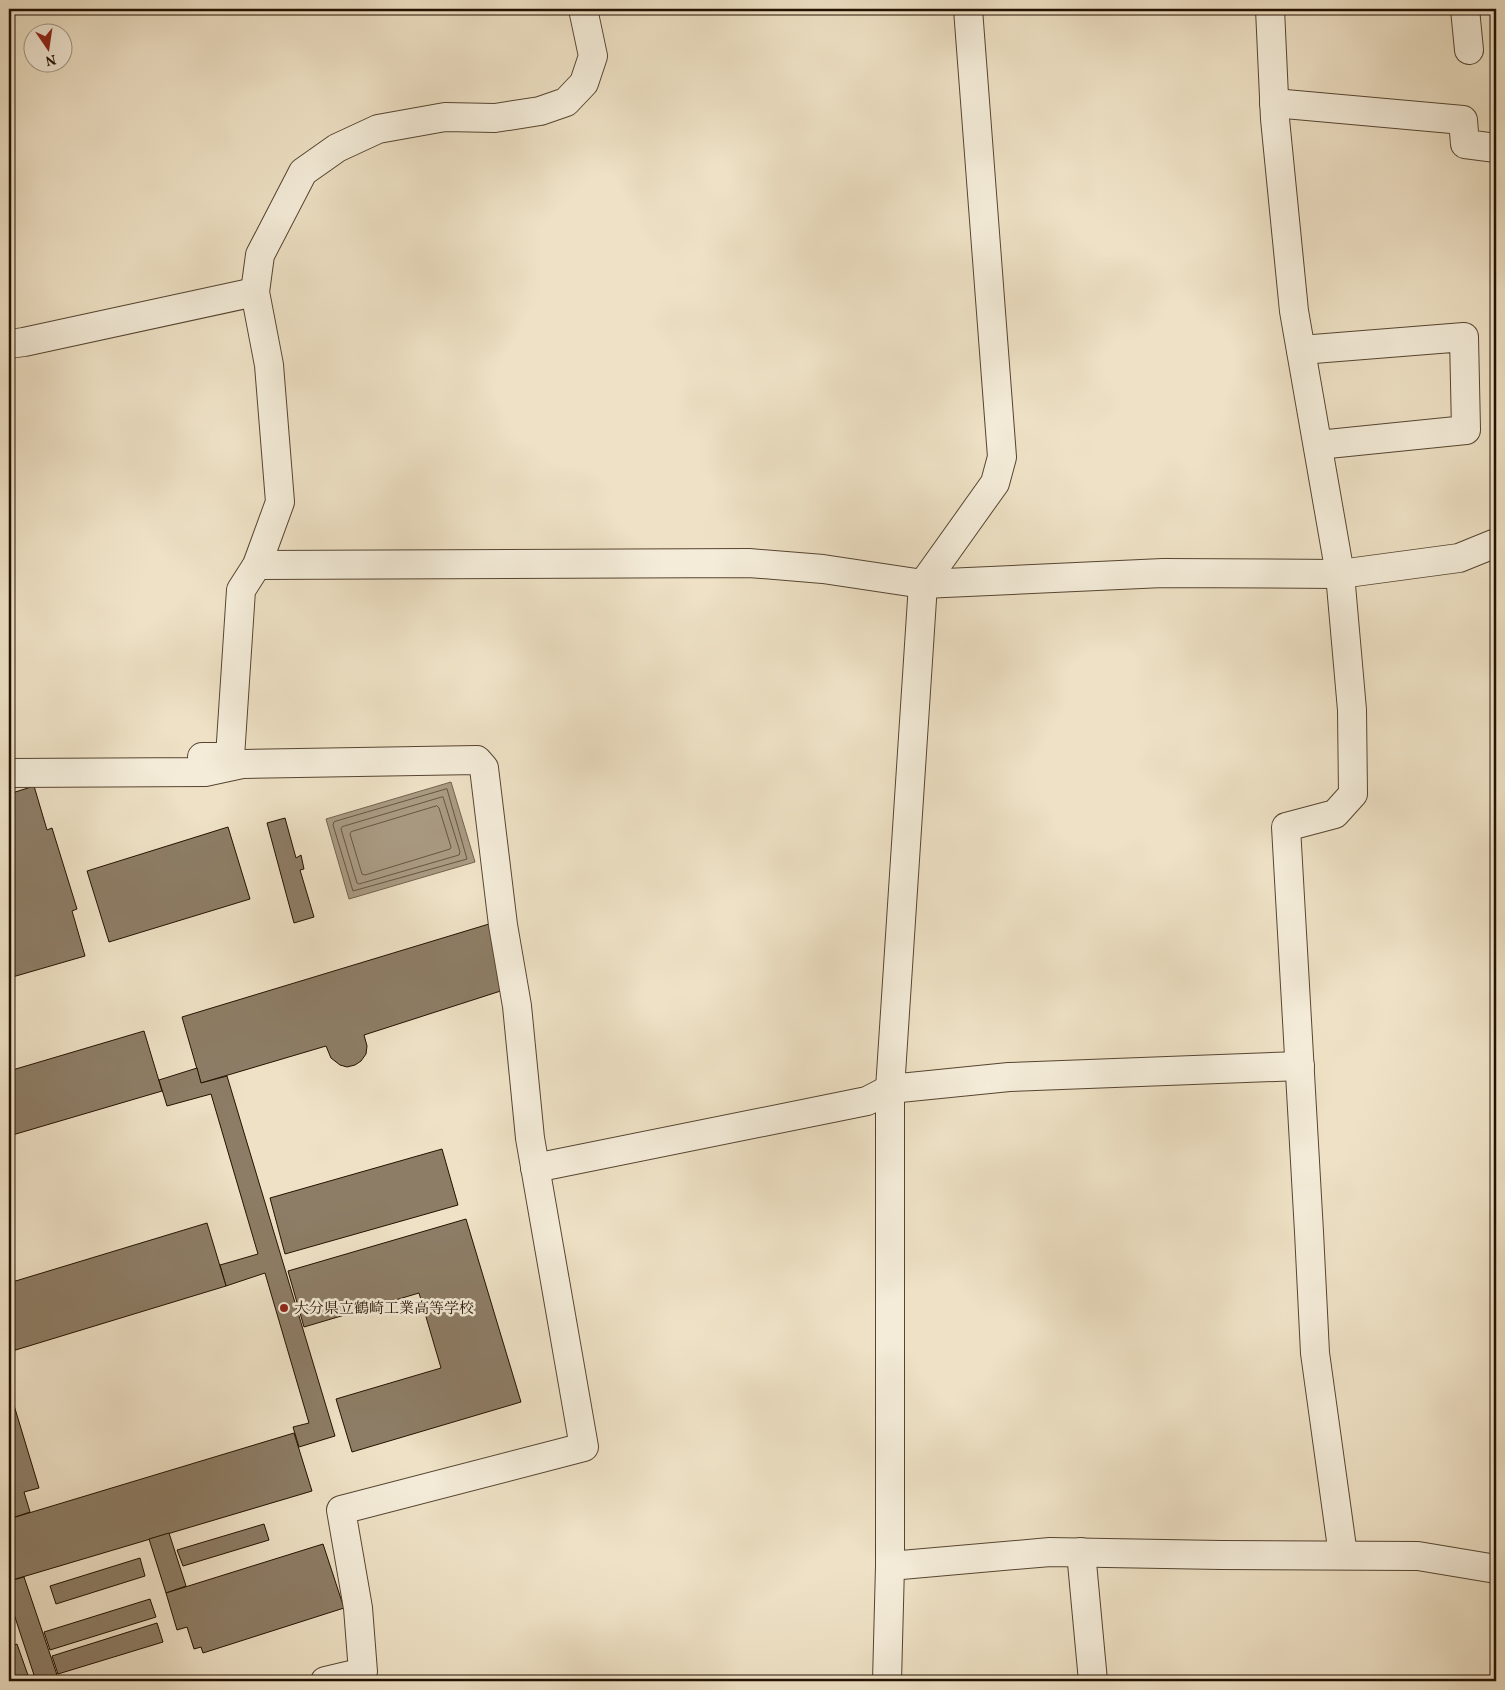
<svg xmlns="http://www.w3.org/2000/svg" width="1505" height="1690" viewBox="0 0 1505 1690" font-family="Vollkorn,'Noto Serif JP',serif">
<style>
.water{fill:#a99a82;stroke:#73634e}
.lines{fill:none;stroke-linecap:round;stroke-linejoin:round}
.shore{stroke:#665641;stroke-width:1}
.building{fill:#8d7d66;stroke:#231100}
.minor-casing{stroke:#564531;stroke-width:30}
.minor{stroke:#f4ecd9;stroke-width:28}
.poi-dot{fill:#8f2418;stroke:#f4ecd9;stroke-width:2}
.labels{text-anchor:middle;stroke-width:5;stroke-linejoin:round;paint-order:stroke}
.poi-label{font-size:15px;fill:#231100;stroke:#f4ecd9;text-anchor:start}
</style>
<rect width="100%" height="100%" fill="#eee1c5"/>
<filter id="stains"><feTurbulence type="fractalNoise" baseFrequency=".004" numOctaves="4"/><feColorMatrix values="0 0 0 0 .2 0 0 0 0 .09 0 0 0 0 .02 0 0 0 .5 -.17"/></filter>
<radialGradient id="worn" r=".72"><stop offset=".6" stop-color="#630" stop-opacity="0"/><stop offset="1" stop-color="#630" stop-opacity=".3"/></radialGradient>
<path class="water" d="M451,782L475,862L349,899L326,819Z"/>
<g class="lines">
<g class="shore">
<path d="M447,789L467,859L353,891L333,825L334,822Z"/>
<path d="M443,797L460,852L459,855L359,884L357,883L341,829L342,827Z"/>
<path d="M437,806L439,808L451,847L450,849L365,875L362,874L350,834L351,832Z"/>
</g>
</g>
<g class="building">
<path d="M34,786L47,830L52,828L77,909L72,911L85,956L9,978V794Z"/>
<path d="M285,818L296,858L301,855L304,869L300,870L314,917L294,923L267,823Z"/>
<path d="M228,827L250,899L109,942L87,871Z"/>
<path d="M489,924L510,988L364,1035L367,1046L366,1054L361,1061L355,1065L347,1067L340,1065L331,1058L326,1046L201,1083L182,1017Z"/>
<path d="M144,1031L162,1091L9,1136V1071Z"/>
<path d="M197,1068L201,1083L227,1076L335,1436L299,1447L293,1427L309,1423L265,1273L226,1286L220,1265L258,1254L211,1094L167,1106L159,1080Z"/>
<path d="M442,1149L458,1205L285,1254L270,1198Z"/>
<path d="M466,1219L521,1402L352,1452L336,1399L441,1368L419,1293L304,1327L288,1271Z"/>
<path d="M207,1223L226,1286L9,1352V1283Z"/>
<path d="M13,1402L39,1488L24,1492L30,1512L9,1519V1403Z"/>
<path d="M294,1433L312,1491L9,1581V1519Z"/>
<path d="M264,1524L269,1540L183,1566L177,1550Z"/>
<path d="M169,1533L186,1586L166,1593L149,1539Z"/>
<path d="M323,1544L344,1608L203,1653L201,1647L194,1649L187,1627L177,1630L166,1593Z"/>
<path d="M140,1558L145,1576L56,1604L50,1586Z"/>
<path d="M24,1577L59,1681H36L9,1599V1581Z"/>
<path d="M150,1599L156,1617L50,1650L44,1632Z"/>
<path d="M157,1623L163,1642L58,1674L52,1656Z"/>
<path d="M17,1644L30,1681H9V1647Z"/>
</g>
<g class="lines">
<defs>
<g id="minor">
<path d="M1270,9L1275,119L1294,311L1340,574L1352,710L1353,794L1335,814L1286,827L1309,1232L1315,1353L1343,1555"/>
<path d="M1465,9L1469,50"/>
<path d="M1274,103L1463,120L1465,144L1496,148"/>
<path d="M9,344L24,342L255,292"/>
<path d="M1301,350L1464,337L1466,430L1318,445"/>
<path d="M257,565L749,563L823,569L923,584L1163,573L1340,574L1459,558L1496,543"/>
<path d="M202,757H230L241,590L257,565L280,502L269,365L255,292L260,255L303,172L337,148L378,129L445,117L495,118L540,111L566,102L584,83L593,56L583,9"/>
<path d="M9,773L205,772L242,764L477,760L484,768L503,925L517,1006L530,1138L584,1447L341,1510L358,1608L363,1672L325,1681"/>
<path d="M535,1168L867,1101L890,1089L1009,1077L1300,1066"/>
<path d="M1081,1552L1093,1681"/>
<path d="M890,1566L1050,1552L1221,1555L1418,1556L1496,1569"/>
<path d="M887,1681L890,1566V1089L923,584L995,483L1002,457L968,9"/>
</g>
</defs>
<use href="#minor" class="minor-casing"/>
<use href="#minor" class="minor"/>
</g>
<circle class="poi-dot" cx="284" cy="1308" r="5"/>
<g class="labels">
<g class="poi-label">
<text x="294" y="1313">大分県立鶴崎工業高等学校</text>
</g>
</g>
<rect width="1505" height="1690" fill="none" stroke="#eee1c5" stroke-width="30"/>
<rect x="10" y="10" width="1485" height="1670" fill="none" stroke="#231100" stroke-width="2.5"/>
<rect x="15" y="15" width="1475" height="1660" fill="none" stroke="#231100"/>
<g transform="translate(48 48) rotate(167)"><circle r="24" fill="#f4ecd9" stroke="#a09482"/>
<path d="M0-4L9 19L0 12L-9 19Z" fill="#8f2418"/>
<text y="-8" font-size="14" font-weight="bold" text-anchor="middle" fill="#231100">N</text>
</g>
<rect width="100%" height="100%" filter="url(#stains)"/>
<rect width="100%" height="100%" fill="url(#worn)"/>
</svg>
